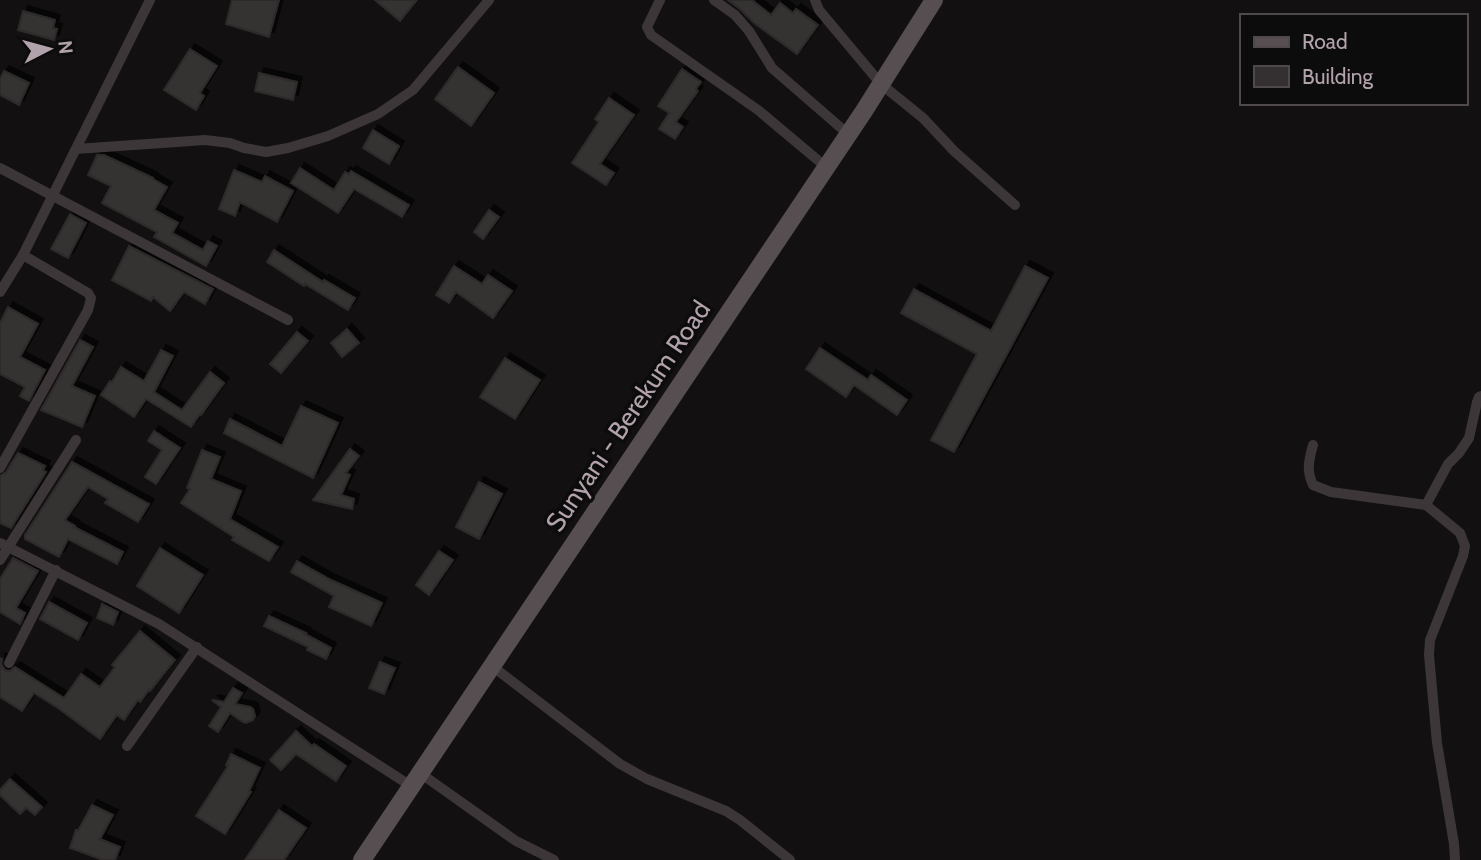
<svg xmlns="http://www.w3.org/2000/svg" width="1481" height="860" viewBox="0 0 1481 860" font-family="Cabin,sans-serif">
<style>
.building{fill:#343032;stroke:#2e2b2b;stroke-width:2;filter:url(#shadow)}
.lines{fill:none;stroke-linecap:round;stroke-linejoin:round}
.minor{stroke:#3c3639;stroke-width:10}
.primary{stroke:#564e51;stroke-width:18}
.labels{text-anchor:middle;stroke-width:7;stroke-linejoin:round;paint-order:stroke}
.street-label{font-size:26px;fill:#b2a2ab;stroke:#0d0c0c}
</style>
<defs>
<filter id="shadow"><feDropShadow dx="5" dy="-5" stdDeviation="0" flood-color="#0009"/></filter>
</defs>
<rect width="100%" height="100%" fill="#121011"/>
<g class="building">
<path d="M232,0H279L269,37L226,24Z"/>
<path d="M375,0H417L400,21Z"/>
<path d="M728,0H752L771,15L780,3L793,13L796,9L818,25L797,54L754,23L740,9Z"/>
<path d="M23,11L55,20L53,28L57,29L54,40L18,30Z"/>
<path d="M190,49L217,66L200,93L204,96L196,110L164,90Z"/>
<path d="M458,67L494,93L471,126L435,99Z"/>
<path d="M682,69L701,82L696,89L698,91L676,122L683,127L675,139L659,129L669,113L658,106Z"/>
<path d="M4,71L29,83L19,105L0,95V79Z"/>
<path d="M259,73L297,82L293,100L255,91Z"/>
<path d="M609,98L634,115L600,164L614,173L606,185L572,163L599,122L595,119Z"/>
<path d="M373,130L399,146L389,164L363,148Z"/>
<path d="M97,155H104L153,178V179L167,187L154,210L178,223L172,233L203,250L208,241L217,246L206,266L154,237L157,232L102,203L111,186L88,175Z"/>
<path d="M300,168L334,190L345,172L349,174L351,171L409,205L402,217L354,189L338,213L291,183Z"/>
<path d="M234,170L262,182L265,176L293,191L277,222L240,202L235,216L219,209Z"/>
<path d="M489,210L499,217L483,239L474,232Z"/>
<path d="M70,214L86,223L68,258L51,249Z"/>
<path d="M129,246L213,289L205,304L184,292L170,311L153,297L151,301L112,280Z"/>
<path d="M274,250L323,282L324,280L355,298L348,310L305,284L304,286L267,262Z"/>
<path d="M454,266L482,284L488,275L512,291L493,318L456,292L449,303L436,295Z"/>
<path d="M1025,266L1048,278L954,452L931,440L977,354L901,313L914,289L991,331Z"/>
<path d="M8,307L38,324L20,357L45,370L29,401L20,396L25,387L0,374V323Z"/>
<path d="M347,329L359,343L342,357L331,343Z"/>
<path d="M297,332L308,341L281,373L270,364Z"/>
<path d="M80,340L93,347L72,386L95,396L82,427L41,410Z"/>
<path d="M820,348L868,380L871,375L907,400L897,415L854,385L846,397L806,369Z"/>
<path d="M161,350L173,356L154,392L182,410L210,372L224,383L201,415L200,414L191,427L146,399L134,417L101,395L110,381L112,382L121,367L144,381Z"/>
<path d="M505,358L540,380L515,419L480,397Z"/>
<path d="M301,406L338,423L313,478L224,433L230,419L282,446Z"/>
<path d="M154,431L180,448L156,484L145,477L162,450L148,441Z"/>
<path d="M350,449L359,456L346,473L350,475L341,495L354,499L352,509L313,500Z"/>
<path d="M202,450L220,457L211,479L241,491L230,519L278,547L269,561L232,540L234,537L181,503L190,489L187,488Z"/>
<path d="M18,453L45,466L43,470L46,472L11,528L0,523V476L6,472Z"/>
<path d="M72,462L149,504L138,522L105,503L108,499L88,487L65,520L75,526L74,527L123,552L117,564L68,539L59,557L25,539V535Z"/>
<path d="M479,482L502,494L479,539L456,527Z"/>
<path d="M160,548L203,575L179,613L137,586Z"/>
<path d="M439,551L453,560L429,595L416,585Z"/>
<path d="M13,558L38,571L16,608L25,613L20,624L0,612V579Z"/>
<path d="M297,561L331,580L382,603L371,626L329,607L334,596L291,572Z"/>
<path d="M49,602L87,623L78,640L40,619Z"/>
<path d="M102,604L118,612L113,625L97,618Z"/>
<path d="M269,616L306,633L305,634L331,648L326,659L307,650L308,647L264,626Z"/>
<path d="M140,631L175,660L150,691L149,690L140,702L138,700L124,720L117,715L100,739L58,708L34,693L22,711L0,697V658L2,659L1,664L5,670L10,671L15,667L64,698L81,674L100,687L115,667L112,665Z"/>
<path d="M380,662L395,668L384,694L369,688Z"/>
<path d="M233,688L242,693L235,704L250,707L253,709L255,716L253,720L246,723L243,722L230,713L218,732L209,726L221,707L212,700L224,702Z"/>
<path d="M296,731L312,746L314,744L346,766L336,781L296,754L281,770L270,760Z"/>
<path d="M231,754L260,768L249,791L251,792L225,834L196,816L228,766L226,765Z"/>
<path d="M10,779L42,807L35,815L26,808L20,814L0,795V790Z"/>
<path d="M92,805L113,815L100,839L120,847L115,860H103L70,848L76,830L78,831Z"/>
<path d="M279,810L306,828L284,860H245Z"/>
</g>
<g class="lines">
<g class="minor">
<path d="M660,0L647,27L651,35L758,110L826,167"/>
<path d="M714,0L735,15L749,31L772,68L848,134"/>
<path d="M815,0L819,10L881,84L923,118L954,151L1015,205"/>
<path d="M76,149L205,140L230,143L244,148L266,152L288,148L328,136L378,114L413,90L489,0"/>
<path d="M0,168L288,320"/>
<path d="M0,292L23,255L150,0"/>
<path d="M1313,445C1309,460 1306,470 1313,485L1331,492L1426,505L1460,533L1465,546L1463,556L1430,640L1429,655L1437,743L1454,844L1455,860"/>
<path d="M0,468L88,310L91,298L88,293L23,255"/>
<path d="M1426,505L1448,464L1459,453L1469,438L1477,402L1479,397L1481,396"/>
<path d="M0,543L159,624L411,786"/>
<path d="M0,560L76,440"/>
<path d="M9,663L56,570"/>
<path d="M492,666L620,764L647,779L726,811L740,820L790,860"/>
<path d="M127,746L197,647"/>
<path d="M420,773L516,841L554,860"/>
</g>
<path class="primary" d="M362,860L864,111L934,0"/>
</g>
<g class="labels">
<g class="street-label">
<text transform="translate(628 416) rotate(-56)" y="9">Sunyani - Berekum Road</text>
</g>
</g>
<rect x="1240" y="14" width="228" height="91" fill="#0d0c0c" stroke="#4f484c" stroke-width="2"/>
<rect x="1254" y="37" width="35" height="10" fill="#564e51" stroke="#4f484c" stroke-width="2"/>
<text x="1302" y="49" font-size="21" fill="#b2a2ab">Road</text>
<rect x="1254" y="66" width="35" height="21" fill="#343032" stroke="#4f484c" stroke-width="2"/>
<text x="1302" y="84" font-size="21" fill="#b2a2ab">Building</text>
<g transform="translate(49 49) rotate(84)" stroke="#0d0c0c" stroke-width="5" paint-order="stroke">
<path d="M0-5L12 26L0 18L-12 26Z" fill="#b2a2ab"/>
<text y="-10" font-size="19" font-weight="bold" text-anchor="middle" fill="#b2a2ab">N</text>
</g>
</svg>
